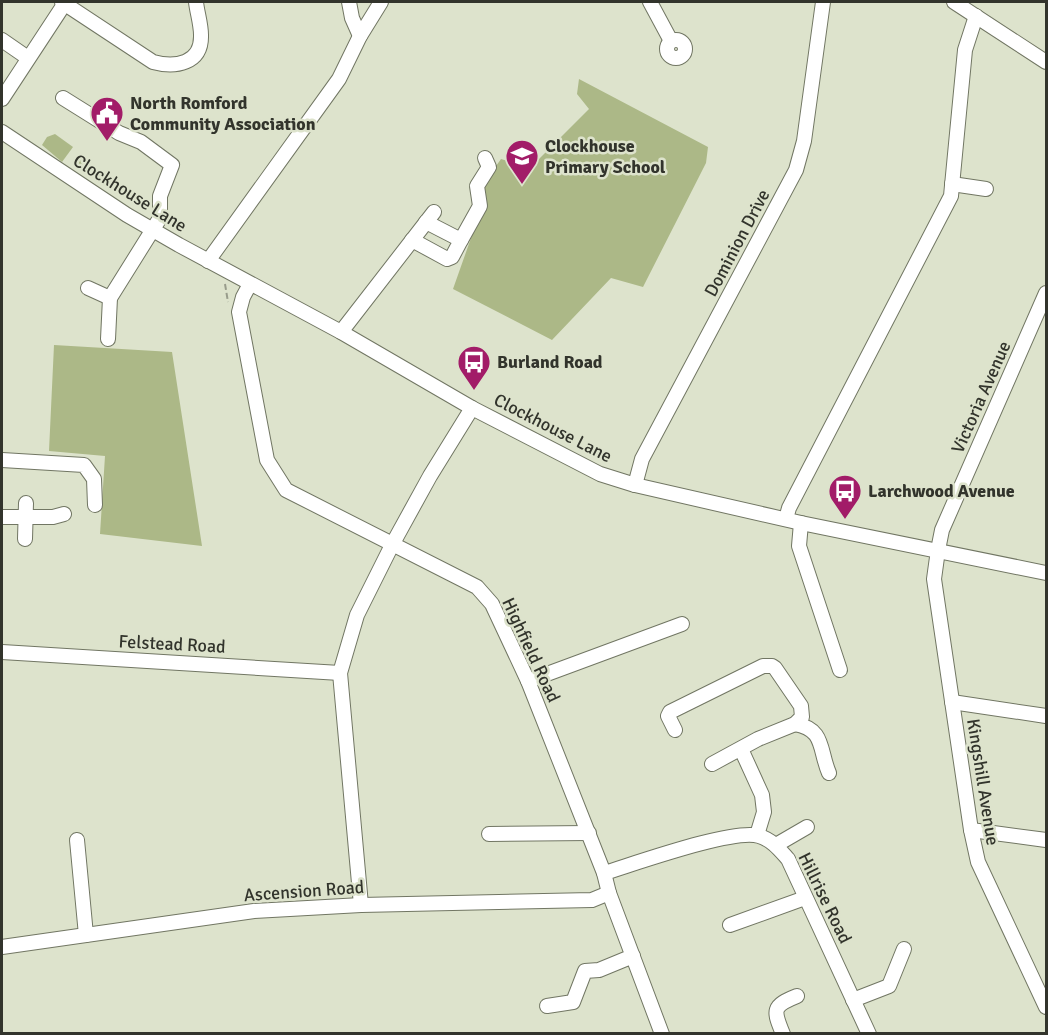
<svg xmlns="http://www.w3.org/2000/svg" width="1048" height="1035" viewBox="0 0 1048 1035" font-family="Signika,sans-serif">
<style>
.green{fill:#acb887}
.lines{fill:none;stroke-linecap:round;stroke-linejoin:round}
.minor-casing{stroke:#717663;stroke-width:16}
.path{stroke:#989c8b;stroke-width:2;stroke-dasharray:6 3;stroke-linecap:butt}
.minor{stroke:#fff;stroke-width:14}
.labels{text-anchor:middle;stroke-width:5;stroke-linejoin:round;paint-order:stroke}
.poi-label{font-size:18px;font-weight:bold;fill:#32342c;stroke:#dde3cc;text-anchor:start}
.street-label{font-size:18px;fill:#32342c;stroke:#dde3cc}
</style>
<rect width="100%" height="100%" fill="#dde3cc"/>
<g class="green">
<path d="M579,79L708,147L706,163L643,287L611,278L552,340L453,289L483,204L481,187L501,159L530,168L589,109L577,94Z"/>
<path d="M55,134L73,147L62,162L42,145L47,137Z"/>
<path d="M77,156L110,178L105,186L72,163Z"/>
<path d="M54,345L172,352L202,546L100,534L105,456L49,451Z"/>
</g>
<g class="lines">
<defs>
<g id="minor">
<path d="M62,2L153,62C175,68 202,64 201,35C201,24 197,12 196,2"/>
<path d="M349,2L352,18L360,36"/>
<path d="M650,2L671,41"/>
<path d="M954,2L1046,62"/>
<circle cx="676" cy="49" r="9"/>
<path d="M2,40L28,58"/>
<path d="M63,98L119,133L141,142L172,165L160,196V218L110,298L108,339"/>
<path d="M2,99L65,3"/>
<path d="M2,132L127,215L179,245L341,332L472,408L600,474L635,485L801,523L1046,573"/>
<path d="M952,184L986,189"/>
<path d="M412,240L447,259L452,257L461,240L426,222"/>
<path d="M461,240L480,206L477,186L489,167L485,158"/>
<path d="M208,261L339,79L360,36L381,2"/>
<path d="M250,284L243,297L239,312L267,460L286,490L477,587L492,604L528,681L604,873L609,893L662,1034"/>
<path d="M88,288L110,298"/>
<path d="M1046,293L942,530L938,550L934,579L971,830L978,862L1046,1007"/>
<path d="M341,332L434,212"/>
<path d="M2,460L84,465L94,479L95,505"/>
<path d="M635,485L642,459L796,170L804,141L823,2"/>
<path d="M2,517H53L64,514"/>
<path d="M786,519L789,508L951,196L965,50L976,16"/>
<path d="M801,523L799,546L840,670"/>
<path d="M25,539L26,503"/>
<path d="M2,652L340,673"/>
<path d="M528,681L682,624"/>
<path d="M952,702L1046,716"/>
<path d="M795,724C825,729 819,750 829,773"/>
<path d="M675,730L668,716L670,712L763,666H772L775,668L801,706L802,717L795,724L758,739L712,764"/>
<path d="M741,749L762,795L764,812L757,835"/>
<path d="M971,830L1046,840"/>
<path d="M489,834L589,833"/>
<path d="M77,840L86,935"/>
<path d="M776,845L807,827"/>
<path d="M604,873C634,864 734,828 759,836C772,840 779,849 788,859L869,1034"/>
<path d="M361,905L340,673L357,615L392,545L430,476L472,408"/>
<path d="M730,925L805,898"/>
<path d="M2,947L254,911L361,905L592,900L609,893"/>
<path d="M853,1000L889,986L904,949"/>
<path d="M547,1006L573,1002L585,971L599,970L633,956"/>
<path d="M783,1034C773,1010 772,1006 797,996"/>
</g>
</defs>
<use href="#minor" class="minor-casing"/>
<path class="path" d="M225,284L228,302"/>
<use href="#minor" class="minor"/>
</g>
<defs>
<symbol id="civic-pin" viewBox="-11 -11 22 30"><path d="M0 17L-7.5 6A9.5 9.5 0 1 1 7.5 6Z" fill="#a21c68" stroke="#dde3cc"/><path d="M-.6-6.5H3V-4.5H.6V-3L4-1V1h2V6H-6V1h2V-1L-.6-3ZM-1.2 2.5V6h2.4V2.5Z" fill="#fff"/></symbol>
<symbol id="school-pin" viewBox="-11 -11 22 30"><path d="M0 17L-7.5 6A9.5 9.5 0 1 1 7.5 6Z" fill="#a21c68" stroke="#dde3cc"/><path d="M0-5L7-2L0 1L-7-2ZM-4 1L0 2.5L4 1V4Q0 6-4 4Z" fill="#fff"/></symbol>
<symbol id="bus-pin" viewBox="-11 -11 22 30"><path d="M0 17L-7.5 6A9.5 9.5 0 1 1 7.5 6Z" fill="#a21c68" stroke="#dde3cc"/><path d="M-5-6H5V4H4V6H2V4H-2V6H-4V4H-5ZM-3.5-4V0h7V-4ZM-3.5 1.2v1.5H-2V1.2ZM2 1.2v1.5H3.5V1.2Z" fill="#fff"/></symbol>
</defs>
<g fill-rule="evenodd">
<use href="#civic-pin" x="88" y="94" width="38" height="52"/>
<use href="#school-pin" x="503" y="137" width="38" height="52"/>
<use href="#bus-pin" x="455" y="343" width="38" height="52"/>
<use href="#bus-pin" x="826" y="472" width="38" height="52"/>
</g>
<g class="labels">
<g class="poi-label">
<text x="130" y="109">North Romford<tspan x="130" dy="21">Community Association</tspan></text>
<text x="545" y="152">Clockhouse<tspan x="545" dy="21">Primary School</tspan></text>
<text x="497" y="368">Burland Road</text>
<text x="868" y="497">Larchwood Avenue</text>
</g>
<g class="street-label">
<text transform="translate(130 193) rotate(32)" y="6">Clockhouse Lane</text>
<text transform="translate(737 243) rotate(-62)" y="6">Dominion Drive</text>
<text transform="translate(981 397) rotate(-66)" y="6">Victoria Avenue</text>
<text transform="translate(553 428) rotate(27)" y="6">Clockhouse Lane</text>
<text transform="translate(172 644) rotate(3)" y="6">Felstead Road</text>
<text transform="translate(531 650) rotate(65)" y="6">Highfield Road</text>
<text transform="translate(983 782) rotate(81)" y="6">Kingshill Avenue</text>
<text transform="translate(304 891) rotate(-4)" y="6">Ascension Road</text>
<text transform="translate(825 898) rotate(64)" y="6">Hillrise Road</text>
</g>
</g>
<rect width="1048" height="1035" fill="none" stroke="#32342c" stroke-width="6"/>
</svg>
